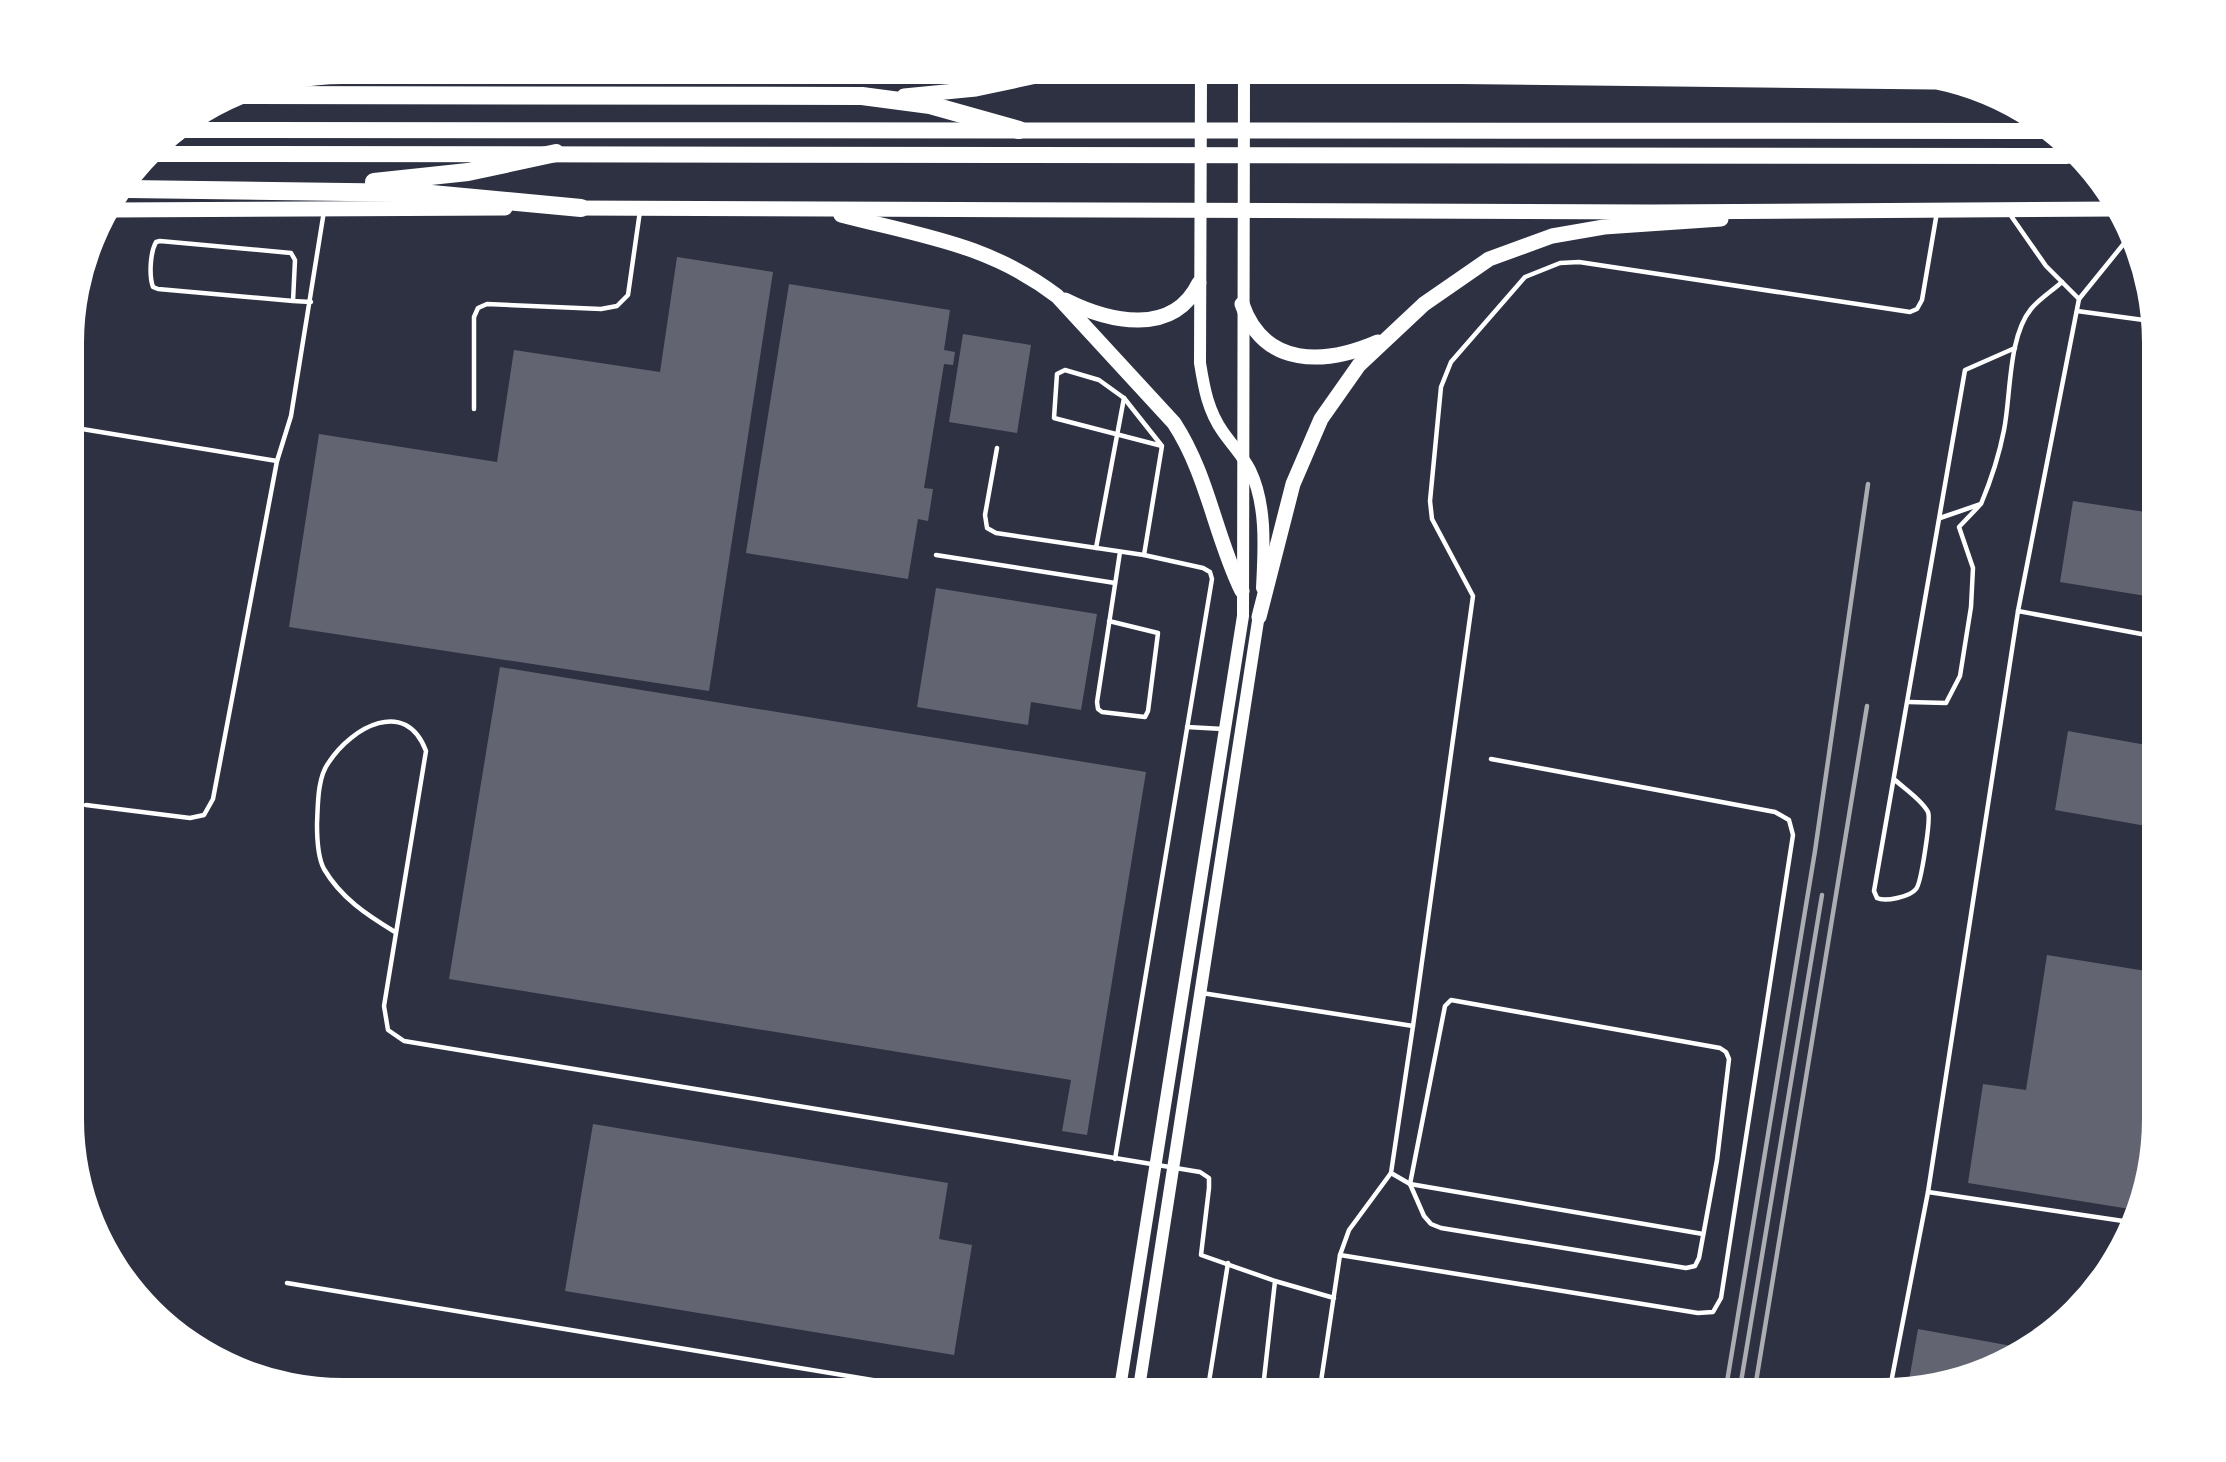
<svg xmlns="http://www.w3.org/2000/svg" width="2226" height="1462" viewBox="0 0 2226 1462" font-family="'Titillium Web',sans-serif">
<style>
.building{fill:#626471}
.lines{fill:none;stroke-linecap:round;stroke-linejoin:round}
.service{stroke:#fff;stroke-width:4.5}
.secondary{stroke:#fff;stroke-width:12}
.primary{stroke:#fff;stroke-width:15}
.trunk{stroke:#fff;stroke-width:16}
.motorway{stroke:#fff;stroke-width:18}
.rail{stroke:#abadb3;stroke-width:4.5}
</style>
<rect width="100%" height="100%" fill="#2d3142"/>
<g class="building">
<path d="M677,257L773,272L709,691L289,627L319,434L497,462L514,350L660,372Z"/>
<path d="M789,284L950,310L944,350L955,352L953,365L944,364L924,488L933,489L928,521L918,519L908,579L746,553Z"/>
<path d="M963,334L1031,345L1017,433L949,422Z"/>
<path d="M2073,501L2152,513V597L2060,582Z"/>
<path d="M936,588L1097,614L1081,710L1031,702L1028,725L917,707Z"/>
<path d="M500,667L1146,772L1087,1135L1062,1131L1071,1080L449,979Z"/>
<path d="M2068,731L2152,746V827L2055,810Z"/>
<path d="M2047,955L2152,972V1136L2136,1210L1968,1183L1983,1084L2026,1090Z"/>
<path d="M593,1124L948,1183L939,1239L972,1245L954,1355L565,1291Z"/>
<path d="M1918,1329L2023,1348L2018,1353L1908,1386Z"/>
</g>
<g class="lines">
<g class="service">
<path d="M2009,213L2046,266L2079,299"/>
<path d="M293,301L295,260L291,253L160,241L156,242C150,253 149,276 153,287L158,289L293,301L311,302"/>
<path d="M2077,311L2151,321"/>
<path d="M474,409V317L478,308L487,304L601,309L617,306L628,295L640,211"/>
<path d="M76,428L277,461"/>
<path d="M997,448L985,515L987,528L996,533L1144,555L1203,568L1210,572L1212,579L1115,1159"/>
<path d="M1940,518L1981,504C1991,480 1999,456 2004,430C2011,395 2008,337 2031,309C2039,299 2052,291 2062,282"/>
<path d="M1096,548L1124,398"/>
<path d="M936,555L1115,583"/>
<path d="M1144,555L1162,446L1124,398L1099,380L1065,370L1057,374L1054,418L1162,446"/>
<path d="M2018,611L2152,636"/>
<path d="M1109,621L1158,633L1148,711L1145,717L1102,712L1098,709L1097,702L1120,552"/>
<path d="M1909,702L1946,703L1960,676L1971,607L1973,568L1959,527L1979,506"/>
<path d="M1187,727L1223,729"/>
<path d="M1895,780C1905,789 1922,800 1928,812C1931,819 1921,884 1916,889C1910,897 1885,902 1877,898L1874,891L1965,370L2015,348"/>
<path d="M86,805L190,818L204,815L213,799L277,461L291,416L324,211"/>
<path d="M395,932C367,915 341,898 324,869C318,858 317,837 317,824C318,805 317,778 329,762C352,727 406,697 426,751L384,1006L388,1030L404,1041L1200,1172L1209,1178V1188L1201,1255L1275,1281L1263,1388"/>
<path d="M1202,993L1413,1026L1391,1173L1410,1184L1703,1234"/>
<path d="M1451,1000L1720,1048L1726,1052L1729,1059L1717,1160L1699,1258L1695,1266L1686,1268L1441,1228L1431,1224L1424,1216L1410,1184L1445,1006Z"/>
<path d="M1413,1026L1473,596L1432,519L1430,501L1441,387L1451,362L1525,277L1560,263L1579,262L1910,312L1917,309L1922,300L1937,212"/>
<path d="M1928,1192L2130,1222"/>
<path d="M1340,1255L1698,1313L1713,1312L1721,1298L1793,835L1789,820L1775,812L1491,759"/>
<path d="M1275,1281L1334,1298"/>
<path d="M287,1283L921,1388"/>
<path d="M1208,1388L1228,1263"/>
<path d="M1320,1388L1340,1255L1349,1230L1391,1173"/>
<path d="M1890,1388L1928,1192L2018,611L2079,299L2126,241"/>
</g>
<g class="secondary">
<path d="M1201,74L1200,363C1204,388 1208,411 1223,432C1232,445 1243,456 1250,470C1267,505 1264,549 1262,588"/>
<path d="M1120,1388L1243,616L1244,74"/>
<path d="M1139,1388L1260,608"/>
</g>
<g class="primary">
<path d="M1250,74L1934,82"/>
<path d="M904,96L976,89L1046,74"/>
<path d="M571,208L1651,212L2117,209"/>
<path d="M112,210L505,208"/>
<path d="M841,215C921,236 989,244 1057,296L1174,423C1208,475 1215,536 1242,591"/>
<path d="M1065,300C1109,322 1173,337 1199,283"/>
<path d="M1242,304C1264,368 1325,365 1378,342"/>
<path d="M1259,617L1293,484L1321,419L1359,365L1424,304L1489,259L1552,236L1604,227L1721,219"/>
</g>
<g class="trunk">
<path d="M182,130L2044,131"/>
<path d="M155,154L2067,156"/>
</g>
<g class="motorway">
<path d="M238,95L862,96L930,105L1019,130"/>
<path d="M374,182L468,172L556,153"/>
<path d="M128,189L421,193L581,208"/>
</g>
<g class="rail">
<path d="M1726,1388L1815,851L1868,484"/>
<path d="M1740,1388L1822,895"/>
<path d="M1755,1388L1867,706"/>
</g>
</g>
<path d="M0 0H2226V1462H0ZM343 84H1883A259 259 0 0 1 2142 343V1119A259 259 0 0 1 1883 1378H343A259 259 0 0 1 84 1119V343A259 259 0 0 1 343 84Z" fill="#fff" fill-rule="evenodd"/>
</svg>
